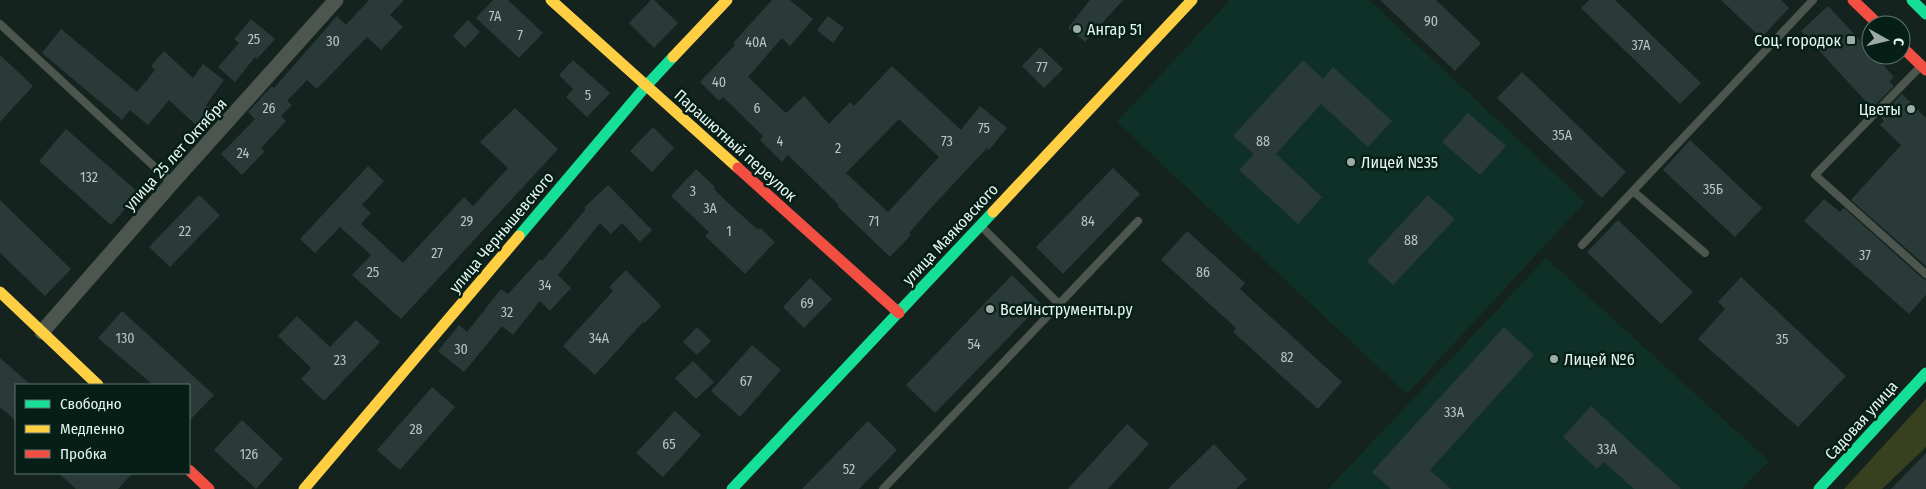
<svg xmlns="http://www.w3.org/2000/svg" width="1926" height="489" viewBox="0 0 1926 489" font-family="'Fira Sans Condensed',sans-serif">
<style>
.built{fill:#0f3026}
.green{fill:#39401f}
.building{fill:#293a39;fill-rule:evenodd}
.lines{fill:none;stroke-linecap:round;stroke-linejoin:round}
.lane{stroke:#4c554e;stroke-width:8}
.street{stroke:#4c554e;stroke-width:15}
.fast{stroke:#16e098;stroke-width:11}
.slow{stroke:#ffcf43;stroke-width:11}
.jam{stroke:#f24e42;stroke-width:11}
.poi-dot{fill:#9daca6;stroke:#051f17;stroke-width:2}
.labels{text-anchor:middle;stroke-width:5;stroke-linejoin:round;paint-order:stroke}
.number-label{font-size:14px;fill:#b7c6c2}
.poi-label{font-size:16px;fill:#e6f5ef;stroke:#051f17;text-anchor:start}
.street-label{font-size:16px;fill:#e6f5ef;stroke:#051f17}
</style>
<rect width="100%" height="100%" fill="#15231f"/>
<g class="built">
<path d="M1230,0H1369L1585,202L1407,394L1117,122Z"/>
<path d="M1546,258L1769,461L1742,489H1328Z"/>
</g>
<path class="green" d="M1926,399V447L1882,489H1844Z"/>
<g class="building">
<path d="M369,0H404L390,15L403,27L381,50L367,37L317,89L307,80L287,101L292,105L281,116L286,121L261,148L265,151L242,175L221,154L255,119L248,112L272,86L274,88L337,16L346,25Z"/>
<path d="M493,0H508L543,33L519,58L476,18Z"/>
<path d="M651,0H654L678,23L654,48L629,23Z"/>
<path d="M772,0H790L813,19L790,46L782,38L748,77L786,113L804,96L829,124L850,102L854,106L892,66L961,130L980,106L1007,128L989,150L987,148L930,209L909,233L911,235L890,257L837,206L839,205L788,155L782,162L760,140L763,136L723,97L719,101L700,82L735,45L733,43ZM899,119L939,157L888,212L846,173Z"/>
<path d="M1090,0H1123L1085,42L1068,28Z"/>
<path d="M1380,0H1436L1481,43L1455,71Z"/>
<path d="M1589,0H1615L1701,83L1680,104L1581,8Z"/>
<path d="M1721,0H1781L1789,8L1761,38Z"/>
<path d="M1828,6L1871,52V55H1874L1894,77L1889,82L1894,86L1872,108L1801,31Z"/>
<path d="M828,16L844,28L833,43L817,30Z"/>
<path d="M251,19L275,39L257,59L255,57L235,82L218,67L239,43L234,39Z"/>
<path d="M468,20L480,32L465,48L453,36Z"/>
<path d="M61,29L137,92L155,70L151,66L164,51L193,78L203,64L224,80L206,105L212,110L197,126L169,100L148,125L130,110L122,120L42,53Z"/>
<path d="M1040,47L1063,69L1044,88L1022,66Z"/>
<path d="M0,55L33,86L0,122Z"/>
<path d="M573,60L610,93L587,117L566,97L573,89L559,75Z"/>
<path d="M1303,60L1323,79L1333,67L1392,121L1368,147L1321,104L1276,154L1322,197L1298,224L1239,170L1254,154L1233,136Z"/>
<path d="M1522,72L1626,172L1602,198L1497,98Z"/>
<path d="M1902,94L1926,118V266L1851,200L1901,145L1880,125L1884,121L1880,116Z"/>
<path d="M515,108L558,149L401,319L352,275L371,255L340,227L315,253L300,239L368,166L384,181L362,205L371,213L361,224L403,263L464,197L473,206L508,168L480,142Z"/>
<path d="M1468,113L1506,146L1480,175L1442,142Z"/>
<path d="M653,127L674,148L652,172L630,151Z"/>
<path d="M66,129L139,193L111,225L39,161Z"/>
<path d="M1690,140L1762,208L1735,237L1663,170Z"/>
<path d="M1113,168L1140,194L1063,274L1036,247Z"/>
<path d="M696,169L715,187L713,188L726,201L758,230L760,228L775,242L745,274L705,236L709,232L671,196Z"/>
<path d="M608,185L652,230L640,242L622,223L611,234L600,223L558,275L571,288L550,311L540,301L513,335L502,326L464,372L438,351L459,325L467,332L501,289L508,294L540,259L542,261L586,209L584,208Z"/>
<path d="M199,195L220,215L170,267L149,247Z"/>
<path d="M1428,195L1455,219L1393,285L1367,261Z"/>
<path d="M1824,199L1840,212L1844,208L1922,278L1926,280V295L1909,314L1804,221Z"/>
<path d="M0,200L71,269L45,296L0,253Z"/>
<path d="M1618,220L1693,292L1661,324L1587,252Z"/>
<path d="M1187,231L1245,283L1240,289L1342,382L1318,409L1233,332L1236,328L1161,260Z"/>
<path d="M626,270L661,306L645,323L643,322L595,375L563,346L613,291L609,287Z"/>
<path d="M1012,275L1041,304L935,413L906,385Z"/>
<path d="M1741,277L1846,376L1798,427L1698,339L1725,309L1718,302Z"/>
<path d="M810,278L832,299L804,328L783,307Z"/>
<path d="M122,311L214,395L189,421V385H153L98,338Z"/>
<path d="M297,316L330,347L356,320L380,342L324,401L301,379L311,368L278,336Z"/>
<path d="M697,327L711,341L697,355L683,342Z"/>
<path d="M1504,327L1534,355L1430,470L1451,489H1391L1372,472Z"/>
<path d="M752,345L781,370L740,417L711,391Z"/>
<path d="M0,358L31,385H16V421L0,407Z"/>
<path d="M693,361L714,382L696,399L675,378Z"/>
<path d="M432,387L455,407L400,470L377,450Z"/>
<path d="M1591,406L1681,489H1634L1604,462L1597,469L1563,437Z"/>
<path d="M675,411L701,435L663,477L636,453Z"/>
<path d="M242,420L283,459L256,489L214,450Z"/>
<path d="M868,421L897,450L859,489H802Z"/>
<path d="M1127,424L1149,444L1108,489H1068Z"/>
<path d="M1214,444L1247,479L1236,489H1168Z"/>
<path d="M1926,453V489H1891Z"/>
<path d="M58,473H133L118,489H76Z"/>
</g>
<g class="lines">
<g class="lane">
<path d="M0,24L172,183"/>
<path d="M1920,67L1815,175L1926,274"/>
<path d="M1633,191L1705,253"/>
<path d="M982,227L1059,304"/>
<path d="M1582,245L1813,0"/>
<path d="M883,489L1138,221"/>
</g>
<path class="street" d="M42,332L172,183L336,0"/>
<g class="fast">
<path d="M1912,0L1926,14"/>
<path d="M519,236L646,86L673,57"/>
<path d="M732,489L993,212"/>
<path d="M1819,489L1926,373"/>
</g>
<g class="slow">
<path d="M551,0L738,168"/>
<path d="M673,57L727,0"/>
<path d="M993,212L1192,0"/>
<path d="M0,292L98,385"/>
<path d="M304,489L519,236"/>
</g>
<g class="jam">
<path d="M1853,0L1879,25"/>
<path d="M1901,46L1926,70"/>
<path d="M738,168L899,313"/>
<path d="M189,470L209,489"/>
</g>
</g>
<g class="poi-dot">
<circle cx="1077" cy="29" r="5"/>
<rect x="1846" y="35" width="10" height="10" rx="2.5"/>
<circle cx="1911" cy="109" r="5"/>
<circle cx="1351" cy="162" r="5"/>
<circle cx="990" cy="309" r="5"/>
<circle cx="1554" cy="359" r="5"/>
</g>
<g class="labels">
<g class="number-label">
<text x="495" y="21">7А</text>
<text x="1431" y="26">90</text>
<text x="520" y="40">7</text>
<text x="254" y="44">25</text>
<text x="333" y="46">30</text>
<text x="756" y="47">40А</text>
<text x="1641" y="50">37А</text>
<text x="1042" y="72">77</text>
<text x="719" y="87">40</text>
<text x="588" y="100">5</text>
<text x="269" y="113">26</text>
<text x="757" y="113">6</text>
<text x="984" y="133">75</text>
<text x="1562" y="140">35А</text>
<text x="780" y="146">4</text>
<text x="947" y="146">73</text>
<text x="1263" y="146">88</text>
<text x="838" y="153">2</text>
<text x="243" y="158">24</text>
<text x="89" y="182">132</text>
<text x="1713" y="194">35Б</text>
<text x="693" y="196">3</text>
<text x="710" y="213">3А</text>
<text x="467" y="226">29</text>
<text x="874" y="226">71</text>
<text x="1088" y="226">84</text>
<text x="185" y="236">22</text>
<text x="729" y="236">1</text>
<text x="1411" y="245">88</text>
<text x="437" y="258">27</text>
<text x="1865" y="260">37</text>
<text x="373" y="277">25</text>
<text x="1203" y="277">86</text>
<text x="545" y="290">34</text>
<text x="807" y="308">69</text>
<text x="507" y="317">32</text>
<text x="125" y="343">130</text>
<text x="599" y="343">34А</text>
<text x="1782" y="344">35</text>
<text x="974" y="349">54</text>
<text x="461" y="354">30</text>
<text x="1287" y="362">82</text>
<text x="340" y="365">23</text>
<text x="746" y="386">67</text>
<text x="1454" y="417">33А</text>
<text x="416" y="434">28</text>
<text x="669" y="449">65</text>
<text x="1607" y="454">33А</text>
<text x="249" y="459">126</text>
<text x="849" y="474">52</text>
</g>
<g class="poi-label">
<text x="1087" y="35">Ангар 51</text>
<text x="1841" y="46" text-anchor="end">Соц. городок</text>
<text x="1901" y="115" text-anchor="end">Цветы</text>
<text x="1361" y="168">Лицей №35</text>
<text x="1000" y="315">ВсеИнструменты.ру</text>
<text x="1564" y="365">Лицей №6</text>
</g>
<g class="street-label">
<text transform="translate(736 145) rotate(42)" y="6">Парашютный переулок</text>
<text transform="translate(175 154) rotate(-48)" y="6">улица 25 лет Октября</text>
<text transform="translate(501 232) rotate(-50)" y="6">улица Чернышевского</text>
<text transform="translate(950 234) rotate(-47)" y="6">улица Маяковского</text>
<text transform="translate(1861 420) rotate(-48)" y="6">Садовая улица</text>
</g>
</g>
<rect x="15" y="384" width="175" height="90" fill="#051f17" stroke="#5f756d"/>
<rect x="25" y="400" width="25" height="8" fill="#16e098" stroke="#5f756d"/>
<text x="60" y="409" font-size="15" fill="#e6f5ef">Свободно</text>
<rect x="25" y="425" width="25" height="8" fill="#ffcf43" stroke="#5f756d"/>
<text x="60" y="434" font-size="15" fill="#e6f5ef">Медленно</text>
<rect x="25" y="450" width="25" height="8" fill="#f24e42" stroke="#5f756d"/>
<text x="60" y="459" font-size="15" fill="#e6f5ef">Пробка</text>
<g transform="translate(1886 40) rotate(98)"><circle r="24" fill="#051f17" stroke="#5f756d"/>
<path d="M0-4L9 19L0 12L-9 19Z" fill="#9daca6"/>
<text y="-8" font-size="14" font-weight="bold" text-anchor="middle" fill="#e6f5ef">С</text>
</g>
</svg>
